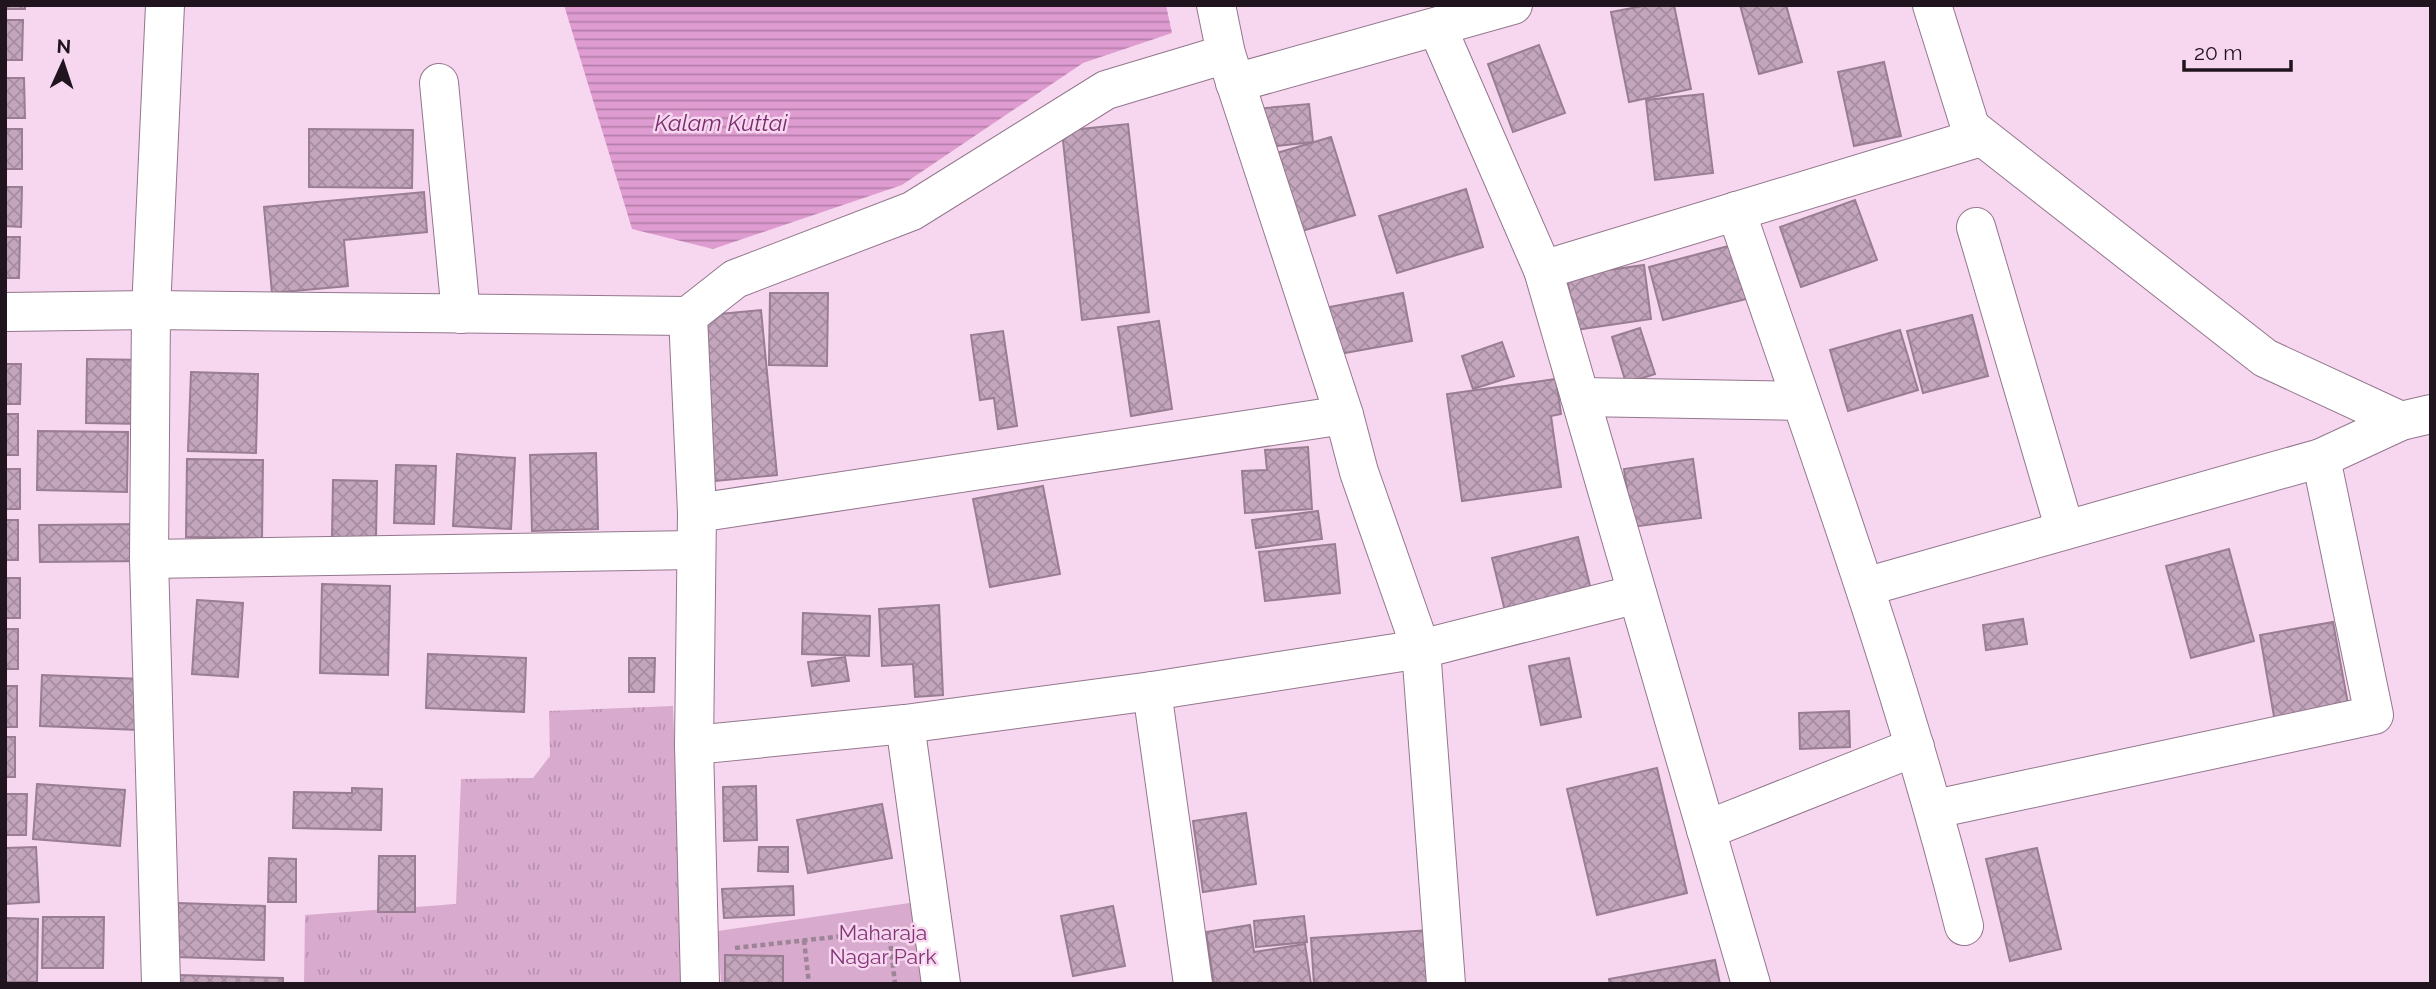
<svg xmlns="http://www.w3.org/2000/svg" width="2436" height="989" viewBox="0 0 2436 989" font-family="Raleway,sans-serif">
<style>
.grass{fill:url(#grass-tufts)}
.park{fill:#d8aace}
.water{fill:url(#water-rules)}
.building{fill:url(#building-cross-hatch);stroke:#997d92;stroke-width:2}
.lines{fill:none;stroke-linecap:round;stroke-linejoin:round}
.minor-casing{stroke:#93778d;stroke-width:40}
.path{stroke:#9d8597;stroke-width:4.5;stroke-dasharray:5 3.5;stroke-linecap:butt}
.minor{stroke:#fff;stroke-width:38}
.labels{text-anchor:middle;stroke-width:5;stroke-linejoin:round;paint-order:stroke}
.park-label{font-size:21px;fill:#823576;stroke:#f7d7ef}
.water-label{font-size:23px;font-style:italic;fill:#7a2d6e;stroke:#f7d7ef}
</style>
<defs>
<pattern id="grass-tufts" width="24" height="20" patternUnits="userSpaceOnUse" patternTransform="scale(1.75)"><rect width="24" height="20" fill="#d8aace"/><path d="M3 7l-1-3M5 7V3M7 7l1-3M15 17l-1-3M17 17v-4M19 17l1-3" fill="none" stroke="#b991b0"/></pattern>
<pattern id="water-rules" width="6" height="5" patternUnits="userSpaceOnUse" patternTransform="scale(1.75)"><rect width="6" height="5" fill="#df9cd1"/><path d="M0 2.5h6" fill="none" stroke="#b47ea9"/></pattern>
<pattern id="building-cross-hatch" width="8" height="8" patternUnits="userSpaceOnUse" patternTransform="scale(1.75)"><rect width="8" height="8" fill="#c3a5bc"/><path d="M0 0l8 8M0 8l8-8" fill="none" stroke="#a78da1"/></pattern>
</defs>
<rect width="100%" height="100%" fill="#f7d7ef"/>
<path class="grass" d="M673,706L684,984H304L305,915L456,904L461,779L533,778L550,756L549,711Z"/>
<path class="park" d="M916,902L928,984H721L718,931Z"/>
<path class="water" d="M564,5H1166L1172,33L1083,63L902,185L713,249L632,229Z"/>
<g class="building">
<rect x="5" y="5" width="20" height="4"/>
<path d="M1648,5H1674L1691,89L1629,102L1611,12Z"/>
<path d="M1740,5H1786L1802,62L1759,74Z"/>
<path d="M5,20H23L22,60H5Z"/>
<path d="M1539,45L1565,113L1513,132L1488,64Z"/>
<path d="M1884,62L1901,136L1854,146L1838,72Z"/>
<path d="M5,78H24L25,118H5Z"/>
<path d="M1703,94L1713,173L1655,180L1646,100Z"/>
<path d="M1309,104L1313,142L1260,148L1255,109Z"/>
<path d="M1128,124L1149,312L1082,320L1062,131Z"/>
<rect x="5" y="129" width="17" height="40"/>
<path d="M309,129L413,130L412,188L309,187Z"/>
<path d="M1331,137L1355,215L1302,231L1277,153Z"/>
<path d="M5,187H22L21,227L5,226Z"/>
<path d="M1466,189L1483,247L1397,273L1379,216Z"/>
<path d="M424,192L427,232L344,240L348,286L272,293L264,207Z"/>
<path d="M1855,200L1877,260L1801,287L1780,227Z"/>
<path d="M5,237H20L19,278H5Z"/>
<path d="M1736,244L1750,298L1663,320L1649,267Z"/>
<path d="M1644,265L1651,319L1575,330L1567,276Z"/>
<path d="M770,293H828L827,366L769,365Z"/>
<path d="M1403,293L1412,341L1328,356L1319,309Z"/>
<path d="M761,310L777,475L705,482L688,317Z"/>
<path d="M1972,315L1988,376L1923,393L1907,331Z"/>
<path d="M1159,321L1172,409L1131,416L1118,327Z"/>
<path d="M1640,328L1655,374L1626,383L1612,337Z"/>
<path d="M1900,330L1918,390L1848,411L1830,350Z"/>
<path d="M1003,331L1017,426L998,429L994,398L980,400L971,335Z"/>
<path d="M1502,342L1514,376L1473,389L1462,356Z"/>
<path d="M87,359L145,360L144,424L86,423Z"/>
<path d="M5,364H21L20,404H5Z"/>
<path d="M191,372L258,374L256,453L188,451Z"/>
<path d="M1556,379L1561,414L1551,416L1561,487L1462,501L1447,394Z"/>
<rect x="5" y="414" width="13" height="41"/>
<path d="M38,431L128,432L127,492L37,490Z"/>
<path d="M1308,447L1312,509L1245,513L1242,471L1267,470L1265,450Z"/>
<path d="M596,453L598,529L532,531L530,455Z"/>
<path d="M457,454L515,458L511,529L453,526Z"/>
<path d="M187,459L263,460L262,538L186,537Z"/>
<path d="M1693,459L1701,518L1632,527L1624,469Z"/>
<path d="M396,465L436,466L434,524L394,523Z"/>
<rect x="5" y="469" width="15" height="40"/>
<path d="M333,480L377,481L376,539L332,538Z"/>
<path d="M1043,486L1060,574L990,587L973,499Z"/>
<path d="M1318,511L1322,539L1256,548L1252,520Z"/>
<rect x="5" y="520" width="13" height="40"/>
<path d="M148,524V561L40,562L39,525Z"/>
<path d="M1578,537L1591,590L1505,611L1492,558Z"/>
<path d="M1335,544L1340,593L1265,601L1259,552Z"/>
<path d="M2229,549L2254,641L2191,658L2166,566Z"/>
<rect x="5" y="578" width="15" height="40"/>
<path d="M322,584L390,586L388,675L320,673Z"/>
<path d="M197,600L243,603L238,677L192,674Z"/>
<path d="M939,605L943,695L915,697L913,664L882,666L879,609Z"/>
<path d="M803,613L870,616L869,656L802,654Z"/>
<path d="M2023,619L2027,644L1986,650L1983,625Z"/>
<path d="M2333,622L2350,715L2276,728L2260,635Z"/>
<rect x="5" y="629" width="13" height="40"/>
<path d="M428,654L526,658L524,712L426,708Z"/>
<path d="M845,657L849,681L812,686L808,662Z"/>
<path d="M629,658H655L654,692H629Z"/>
<path d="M1569,658L1581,717L1541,725L1529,666Z"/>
<path d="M42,675L141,679L139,730L40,726Z"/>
<rect x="5" y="686" width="12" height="41"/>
<path d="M1849,711L1850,747L1800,749L1799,713Z"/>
<rect x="5" y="737" width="10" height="40"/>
<path d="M1657,768L1687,893L1597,915L1567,789Z"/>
<path d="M37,784L125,790L120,846L33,839Z"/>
<path d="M756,786L757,840L724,841L723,787Z"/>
<path d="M352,788L382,789L381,830L293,828L294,792L352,793Z"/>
<path d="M5,794H27L26,835H5Z"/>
<path d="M882,804L892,858L808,873L797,820Z"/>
<path d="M1246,813L1256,884L1203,892L1193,821Z"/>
<path d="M36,847L39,902L5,904V848Z"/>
<path d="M759,847H788V872L758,871Z"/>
<path d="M2037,848L2061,949L2010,961L1986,859Z"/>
<path d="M379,856H415V912H378Z"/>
<path d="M269,858L296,859V902H268Z"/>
<path d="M793,886L794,915L724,918L722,889Z"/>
<path d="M178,903L265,906L264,960L176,957Z"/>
<path d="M1113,906L1125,966L1073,976L1061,916Z"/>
<path d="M1304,916L1307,942L1256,947L1254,921Z"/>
<path d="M43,917H104L103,968H42Z"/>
<path d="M5,918L38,919L37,982H5Z"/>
<path d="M1250,925L1254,952L1305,944L1311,984H1214L1206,932Z"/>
<path d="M1430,930L1434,984H1314L1311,938Z"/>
<path d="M725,955L783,956V984H725Z"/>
<path d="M1715,960L1720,984H1610L1609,979Z"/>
<path d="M178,975L283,978V984H178Z"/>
</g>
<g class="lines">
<defs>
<g id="minor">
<path d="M1216,5L1226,54L1344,415L1359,472L1421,649L1446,984"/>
<path d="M1437,27L1543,270"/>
<path d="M439,83L461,314"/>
<path d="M1235,83L1513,5"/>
<path d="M1970,127L2265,358L2401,421L2431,414"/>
<path d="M1736,211C1817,448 1903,683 1964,926"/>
<path d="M1976,227L2065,530"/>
<path d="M5,312L151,310L688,316"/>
<path d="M1580,397L1801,401"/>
<path d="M697,513L688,316L735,279L912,211L1106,90L1226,54"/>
<path d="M149,559L694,550"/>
<path d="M1865,587L2321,458L2401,421"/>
<path d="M1152,691L1193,984"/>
<path d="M905,724L941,984"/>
<path d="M694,745L905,724L1152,691L1421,649L1637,594"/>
<path d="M1935,809L2374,715L2321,458"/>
<path d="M1706,830L1915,747"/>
<path d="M161,984L149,559L151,310L165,5"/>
<path d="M700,984L694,745L697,513L1344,415"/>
<path d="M1751,984L1543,270L1974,139L1932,5"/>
</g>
</defs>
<use href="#minor" class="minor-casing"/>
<g class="path">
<path d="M804,940L809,984"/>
<path d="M735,948L889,931L895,984"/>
</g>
<use href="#minor" class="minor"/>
</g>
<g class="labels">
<g class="park-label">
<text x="883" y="940">Maharaja<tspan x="883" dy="24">Nagar Park</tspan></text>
</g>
<g class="water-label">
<text x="721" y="131">Kalam Kuttai</text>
</g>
</g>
<rect width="2436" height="989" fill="none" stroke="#20151e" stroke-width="14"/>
<g transform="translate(63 63) rotate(3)" stroke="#f7d7ef" stroke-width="5" paint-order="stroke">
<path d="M0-5L12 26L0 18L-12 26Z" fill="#20151e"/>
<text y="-10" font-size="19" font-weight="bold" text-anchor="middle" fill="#20151e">N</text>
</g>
<path d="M2184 60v10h107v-10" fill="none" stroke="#20151e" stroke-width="3.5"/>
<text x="2194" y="60" font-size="21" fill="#20151e" stroke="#f7d7ef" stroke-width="5" paint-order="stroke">20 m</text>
</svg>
